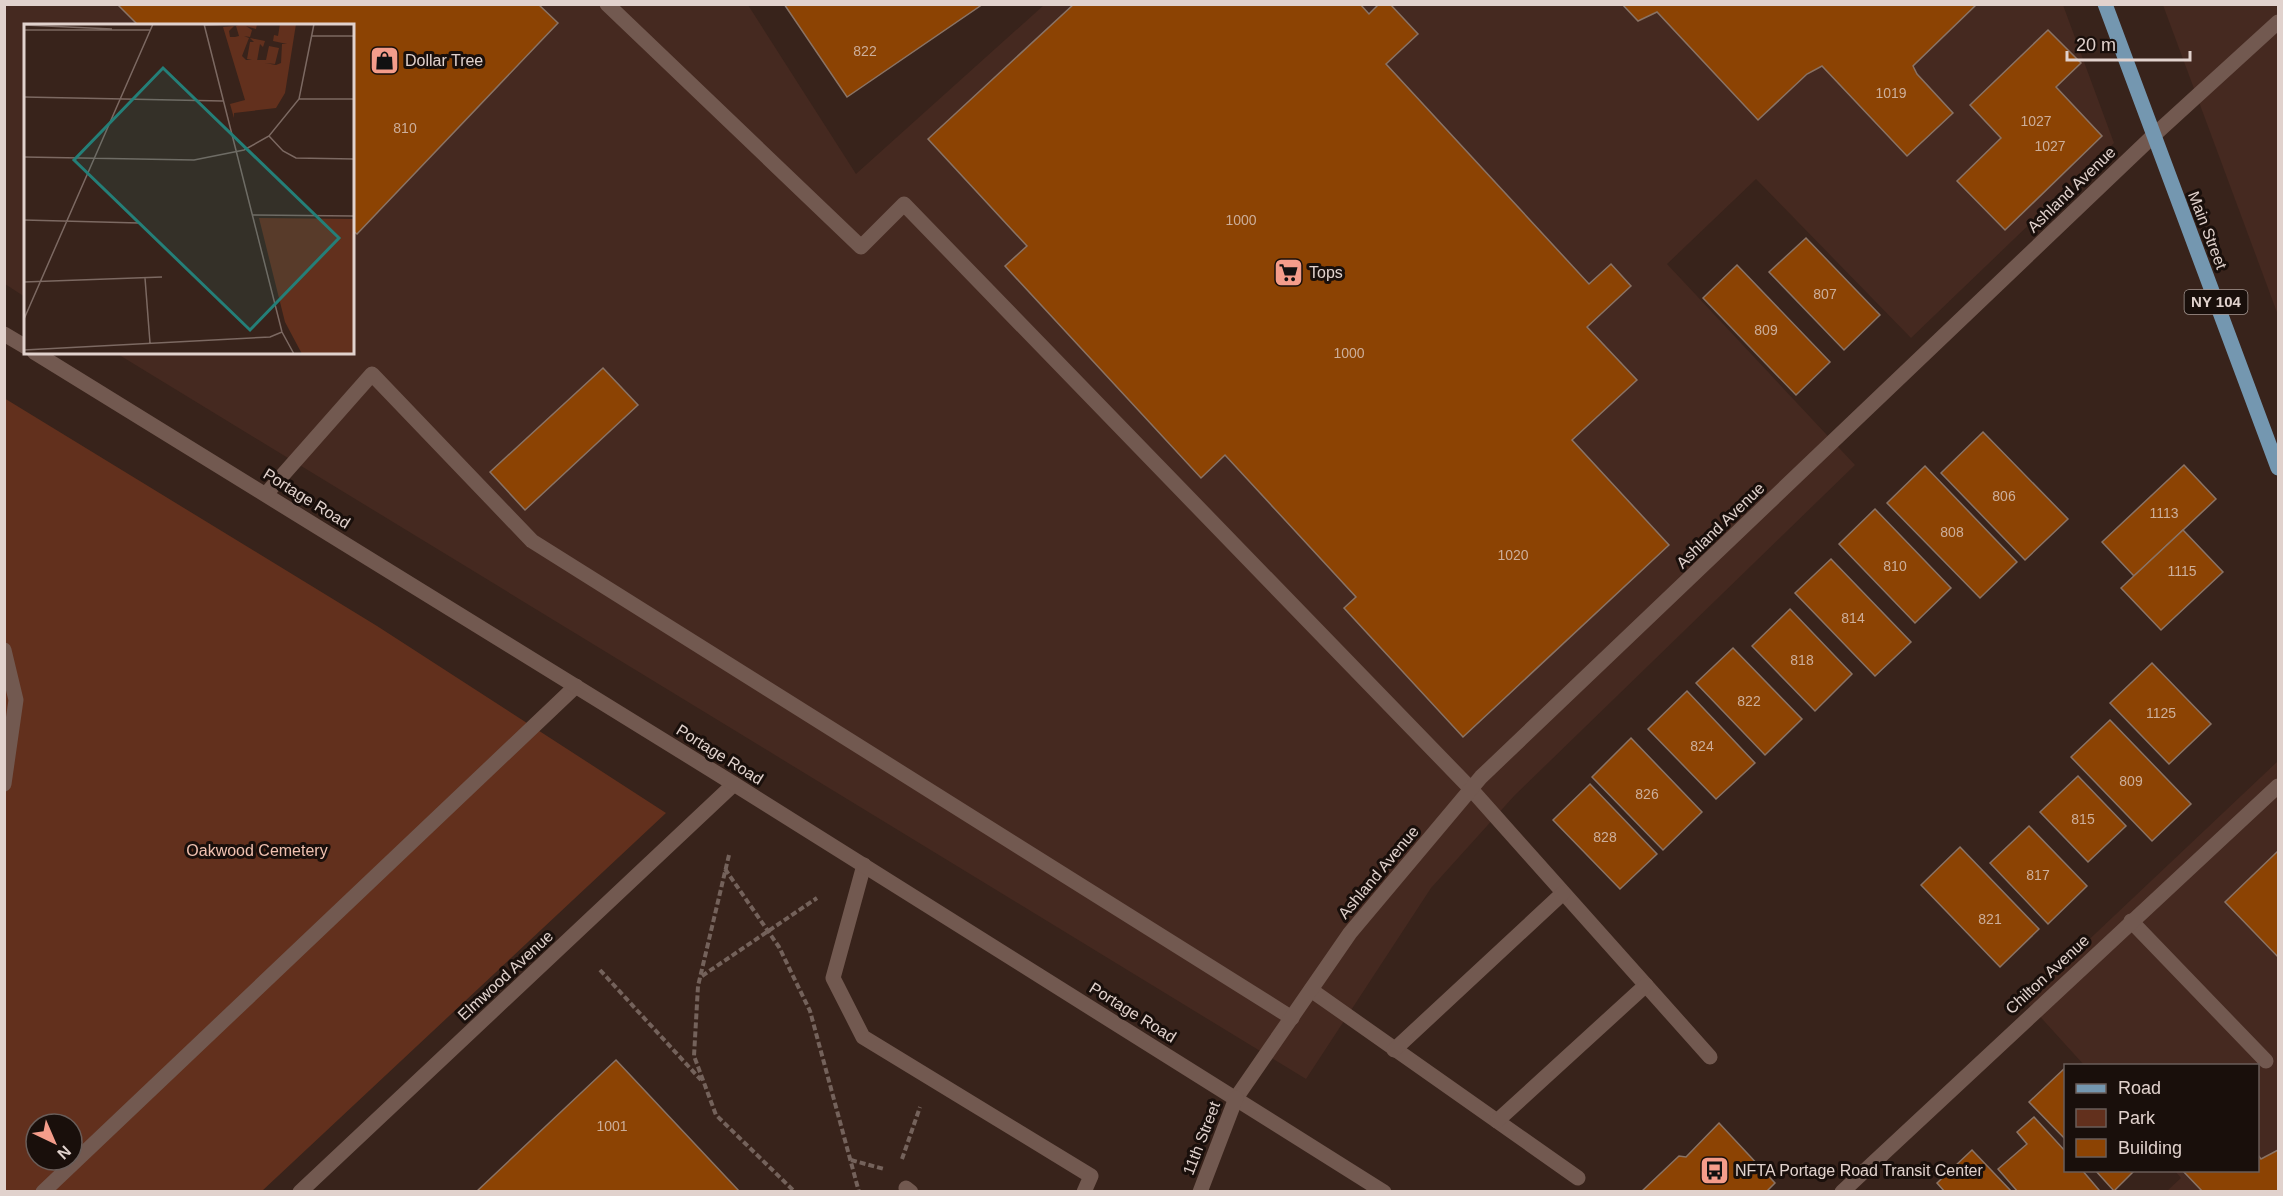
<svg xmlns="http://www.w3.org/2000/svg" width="2283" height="1196" viewBox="0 0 2283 1196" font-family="Arial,sans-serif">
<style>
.built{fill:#452920}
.green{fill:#62301d;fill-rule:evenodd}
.building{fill:#8c4303;stroke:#8a7365;stroke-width:1.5}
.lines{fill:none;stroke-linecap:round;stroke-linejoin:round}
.path{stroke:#74625b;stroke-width:4;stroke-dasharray:6 3;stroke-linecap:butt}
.service{stroke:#725950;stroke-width:15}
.minor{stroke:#725950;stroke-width:15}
.tertiary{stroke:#725950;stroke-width:15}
.primary{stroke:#7497b0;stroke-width:15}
.labels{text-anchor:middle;stroke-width:6;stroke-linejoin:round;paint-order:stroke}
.number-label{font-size:14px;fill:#ccae9a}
.shield{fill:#190f0b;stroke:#a59893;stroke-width:1.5}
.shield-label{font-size:15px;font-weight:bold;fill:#e1d2cd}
.poi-label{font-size:16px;fill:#e1d2cd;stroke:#190f0b;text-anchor:start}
.street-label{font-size:16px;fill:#e1d2cd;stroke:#190f0b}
.park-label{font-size:16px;fill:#f0c1b0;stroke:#190f0b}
.inset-road{fill:none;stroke:#7c6962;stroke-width:1.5}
.view{fill:#247f78;fill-opacity:0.15;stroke:#247f78;stroke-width:3}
.inset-edge{fill:none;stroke:#e1d2cd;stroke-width:3}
</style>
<rect width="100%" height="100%" fill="#38231b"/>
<g class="built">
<path d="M4,5H748L856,174L1044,5H2063L2114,143L1911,338L1756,179L1667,264L1855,465L1514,796L1431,888L1306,1079L116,353L352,352V26H26L25,297L5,284Z"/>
<path d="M2163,5H2278V315Z"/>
<path d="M2278,761V1191H2167L2181,1178L2175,1171L2258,1170V1066L2084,1065L2025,1000Z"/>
</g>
<path class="green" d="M4,398L377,626L666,813L262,1191H5ZM36,1124H72V1160H36Z"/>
<g class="building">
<path d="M117,4H538L558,23L357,234L352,230V26H139Z"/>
<path d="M784,4H983L847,97Z"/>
<path d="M1074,4H1360L1369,14L1379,4H1390L1418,34L1386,64L1589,284L1611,264L1631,286L1587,327L1637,380L1572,440L1669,545L1463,737L1344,608L1356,597L1225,455L1201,478L1005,266L1027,246L928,139Z"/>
<path d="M1622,4H1977L1913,66L1917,74L1953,113L1907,156L1822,66L1807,74L1758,120L1657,12L1638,21Z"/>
<path d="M2048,30L2081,63L2056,87L2102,136L2005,230L1957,181L2001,138L1970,105Z"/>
<path d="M1806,238L1880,315L1844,350L1769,272Z"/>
<path d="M1737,265L1830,362L1796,395L1703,298Z"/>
<path d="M603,368L638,405L525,510L490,472Z"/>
<path d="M1983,432L2068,519L2025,560L1941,473Z"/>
<path d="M2184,465L2216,499L2134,576L2102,542Z"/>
<path d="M1925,466L2017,562L1980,598L1887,503Z"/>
<path d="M1875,509L1951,588L1915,623L1839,544Z"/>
<path d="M2183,530L2223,572L2161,630L2121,588Z"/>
<path d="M1831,559L1911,642L1875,676L1795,593Z"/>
<path d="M1790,609L1852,674L1815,711L1752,646Z"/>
<path d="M1733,648L1802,719L1765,755L1696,683Z"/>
<path d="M2152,663L2211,724L2169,764L2110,703Z"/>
<path d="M1687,691L1755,763L1716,799L1648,729Z"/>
<path d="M2110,720L2191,804L2152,841L2071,757Z"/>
<path d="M1631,738L1702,812L1663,850L1592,777Z"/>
<path d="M2078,776L2126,826L2088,862L2040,812Z"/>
<path d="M1590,784L1657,854L1620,889L1553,820Z"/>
<path d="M2029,826L2087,886L2048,924L1990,863Z"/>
<path d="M1960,847L2039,929L2000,967L1921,885Z"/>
<path d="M2278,851V957L2225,902Z"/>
<path d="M616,1060L740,1192H476Z"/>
<path d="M2066,1067V1140L2029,1102Z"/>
<path d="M2034,1117L2066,1152V1170H2082L2099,1190L2097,1192H2018L1998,1169L2027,1144L2017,1132Z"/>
<path d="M1719,1123L1775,1183L1766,1192H1641L1679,1156L1686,1157Z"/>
<path d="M1972,1150L2012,1192H1945L1937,1183Z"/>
<path d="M2278,1150V1192H2203L2182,1170H2258V1155L2261,1159Z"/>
<path d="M2095,1170H2135L2114,1191Z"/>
</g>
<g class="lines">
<g class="path">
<path d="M729,855L698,986L694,1056L716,1115L795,1192"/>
<path d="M725,869L779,947L810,1011L859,1192"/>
<path d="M600,970L701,1080"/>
<path d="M702,976L817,898"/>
<path d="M902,1159L920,1107"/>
<path d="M851,1160L884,1169"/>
</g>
<g class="service">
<path d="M607,4L861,247L904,204L1471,789L1710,1057"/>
<path d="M266,494L372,374L532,541L1292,1018"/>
<path d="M4,650L16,700L4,784"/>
<path d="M864,865L833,978L863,1037L1091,1176L1084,1192"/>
<path d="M2131,921L2266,1061"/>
<path d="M1311,990L1578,1178"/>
<path d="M1394,1050L1563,893"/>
<path d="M1497,1121L1646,985"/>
<path d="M43,1192L576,686"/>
<path d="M907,1192L906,1188L911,1192"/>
</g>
<g class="minor">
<path d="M1236,1098L1350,933L1481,777L2153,136L2278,22"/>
<path d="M300,1192L734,784"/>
<path d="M1842,1192L2278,786"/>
</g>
<g class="tertiary">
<path d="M4,334L26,347"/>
<path d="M34,352L734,784L1384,1192"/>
<path d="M1200,1192L1236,1098"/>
</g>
<path class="primary" d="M2105,4L2278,468"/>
</g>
<defs>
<symbol id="shop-square" viewBox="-11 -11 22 22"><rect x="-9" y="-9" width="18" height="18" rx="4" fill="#f49d8b" stroke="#190f0b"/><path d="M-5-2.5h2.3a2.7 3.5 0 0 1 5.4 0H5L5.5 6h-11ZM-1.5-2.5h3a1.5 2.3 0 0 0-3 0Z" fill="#111"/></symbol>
<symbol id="supermarket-square" viewBox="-11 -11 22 22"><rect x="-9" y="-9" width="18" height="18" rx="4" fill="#f49d8b" stroke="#190f0b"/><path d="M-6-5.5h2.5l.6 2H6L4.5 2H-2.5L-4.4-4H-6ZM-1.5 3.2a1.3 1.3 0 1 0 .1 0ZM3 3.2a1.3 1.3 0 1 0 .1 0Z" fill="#111"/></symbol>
<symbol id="bus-square" viewBox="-11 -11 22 22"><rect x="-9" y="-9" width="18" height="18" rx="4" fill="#f49d8b" stroke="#190f0b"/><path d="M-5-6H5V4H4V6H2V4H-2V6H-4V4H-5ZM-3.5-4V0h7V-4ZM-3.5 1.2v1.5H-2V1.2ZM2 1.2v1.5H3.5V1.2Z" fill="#111"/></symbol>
</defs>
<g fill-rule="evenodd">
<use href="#shop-square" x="368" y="44" width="33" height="33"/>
<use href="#supermarket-square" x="1272" y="256" width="33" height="33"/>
<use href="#bus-square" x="1698" y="1154" width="33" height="33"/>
</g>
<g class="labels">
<g class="number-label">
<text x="865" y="56">822</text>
<text x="1891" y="98">1019</text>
<text x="2036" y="126">1027</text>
<text x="405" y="133">810</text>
<text x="2050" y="151">1027</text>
<text x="1241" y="225">1000</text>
<text x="1825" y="299">807</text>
<text x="1766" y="335">809</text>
<text x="1349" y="358">1000</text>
<text x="2004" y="501">806</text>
<text x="2164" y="518">1113</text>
<text x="1952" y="537">808</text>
<text x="1513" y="560">1020</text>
<text x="1895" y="571">810</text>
<text x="2182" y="576">1115</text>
<text x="1853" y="623">814</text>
<text x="1802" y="665">818</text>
<text x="1749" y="706">822</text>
<text x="2161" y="718">1125</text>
<text x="1702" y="751">824</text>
<text x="2131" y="786">809</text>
<text x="1647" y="799">826</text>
<text x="2083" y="824">815</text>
<text x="1605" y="842">828</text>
<text x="2038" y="880">817</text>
<text x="1990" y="924">821</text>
<text x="612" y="1131">1001</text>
</g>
<rect class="shield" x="2184.5" y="290" width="63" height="24" rx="4.5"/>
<g class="shield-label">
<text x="2216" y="307">NY 104</text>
</g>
<g class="poi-label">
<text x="405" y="66">Dollar Tree</text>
<text x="1309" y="278">Tops</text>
<text x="1735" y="1176">NFTA Portage Road Transit Center</text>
</g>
<g class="street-label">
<text transform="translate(2071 189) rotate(-44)" y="6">Ashland Avenue</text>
<text transform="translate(2208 230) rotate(69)" y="6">Main Street</text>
<text transform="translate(307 498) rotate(32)" y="6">Portage Road</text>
<text transform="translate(1720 525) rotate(-44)" y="6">Ashland Avenue</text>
<text transform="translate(720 754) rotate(32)" y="6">Portage Road</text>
<text transform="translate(1378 872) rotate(-50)" y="6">Ashland Avenue</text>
<text transform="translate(2047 974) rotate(-43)" y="6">Chilton Avenue</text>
<text transform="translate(505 975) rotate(-43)" y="6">Elmwood Avenue</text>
<text transform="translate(1133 1012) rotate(32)" y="6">Portage Road</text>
<text transform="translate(1201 1138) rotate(-69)" y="6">11th Street</text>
</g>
<g class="park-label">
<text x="257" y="856">Oakwood Cemetery</text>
</g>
</g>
<g transform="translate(24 24)">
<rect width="330" height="330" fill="#38231b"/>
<path d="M217,0H233L232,5L222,2L228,6L226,13L220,12L225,14L218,32L222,36H242L245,22L255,24L251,40L241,39L252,41L257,39L258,20H263L249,17L250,11L254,12L256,0H272L261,69L252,84L210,89V94L206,80L221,76L199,3L210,2L205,7L206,13H211L215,12L212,2ZM226,14L241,17L239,23L236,20L233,37L223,35L226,18H230ZM235,194L330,195V330H278L261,298Z" fill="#62301d"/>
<path class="inset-road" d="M180,0L258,308L270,330M0,1L88,5M180,1L212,0M0,6H127M288,12H330M0,73L199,77M275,75H330M245,112L259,127L272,134L330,135M0,133L170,136L220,126L245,112L275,75L290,0M228,191L330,192M0,196L115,199M121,254L126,319M0,258L138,253M0,295L129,0M0,326L246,313L258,308"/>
<path class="view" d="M139,44L315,214L226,306L50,136Z"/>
<rect width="330" height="330" class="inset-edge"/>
</g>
<rect width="2283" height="1196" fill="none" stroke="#e1d2cd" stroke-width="12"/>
<rect x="2064" y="1064" width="195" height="108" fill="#190f0b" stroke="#695d59" stroke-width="1.5"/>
<rect x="2076" y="1084" width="30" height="9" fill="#7497b0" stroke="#695d59" stroke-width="1.5"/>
<text x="2118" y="1094" font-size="18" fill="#e1d2cd">Road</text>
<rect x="2076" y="1109" width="30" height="18" fill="#62301d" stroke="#695d59" stroke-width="1.5"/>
<text x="2118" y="1124" font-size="18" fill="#e1d2cd">Park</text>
<rect x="2076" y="1139" width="30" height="18" fill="#8c4303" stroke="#695d59" stroke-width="1.5"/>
<text x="2118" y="1154" font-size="18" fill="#e1d2cd">Building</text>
<g transform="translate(54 1142) rotate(136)"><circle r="28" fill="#190f0b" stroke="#695d59" stroke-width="1.5"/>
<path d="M0-4.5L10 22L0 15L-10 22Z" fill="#f49d8b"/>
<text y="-9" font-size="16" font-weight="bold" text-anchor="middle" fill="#e1d2cd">N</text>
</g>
<path d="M2067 51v9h123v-9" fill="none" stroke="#e1d2cd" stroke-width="3"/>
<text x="2076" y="51" font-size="18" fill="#e1d2cd" stroke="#190f0b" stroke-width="4.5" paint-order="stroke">20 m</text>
</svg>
